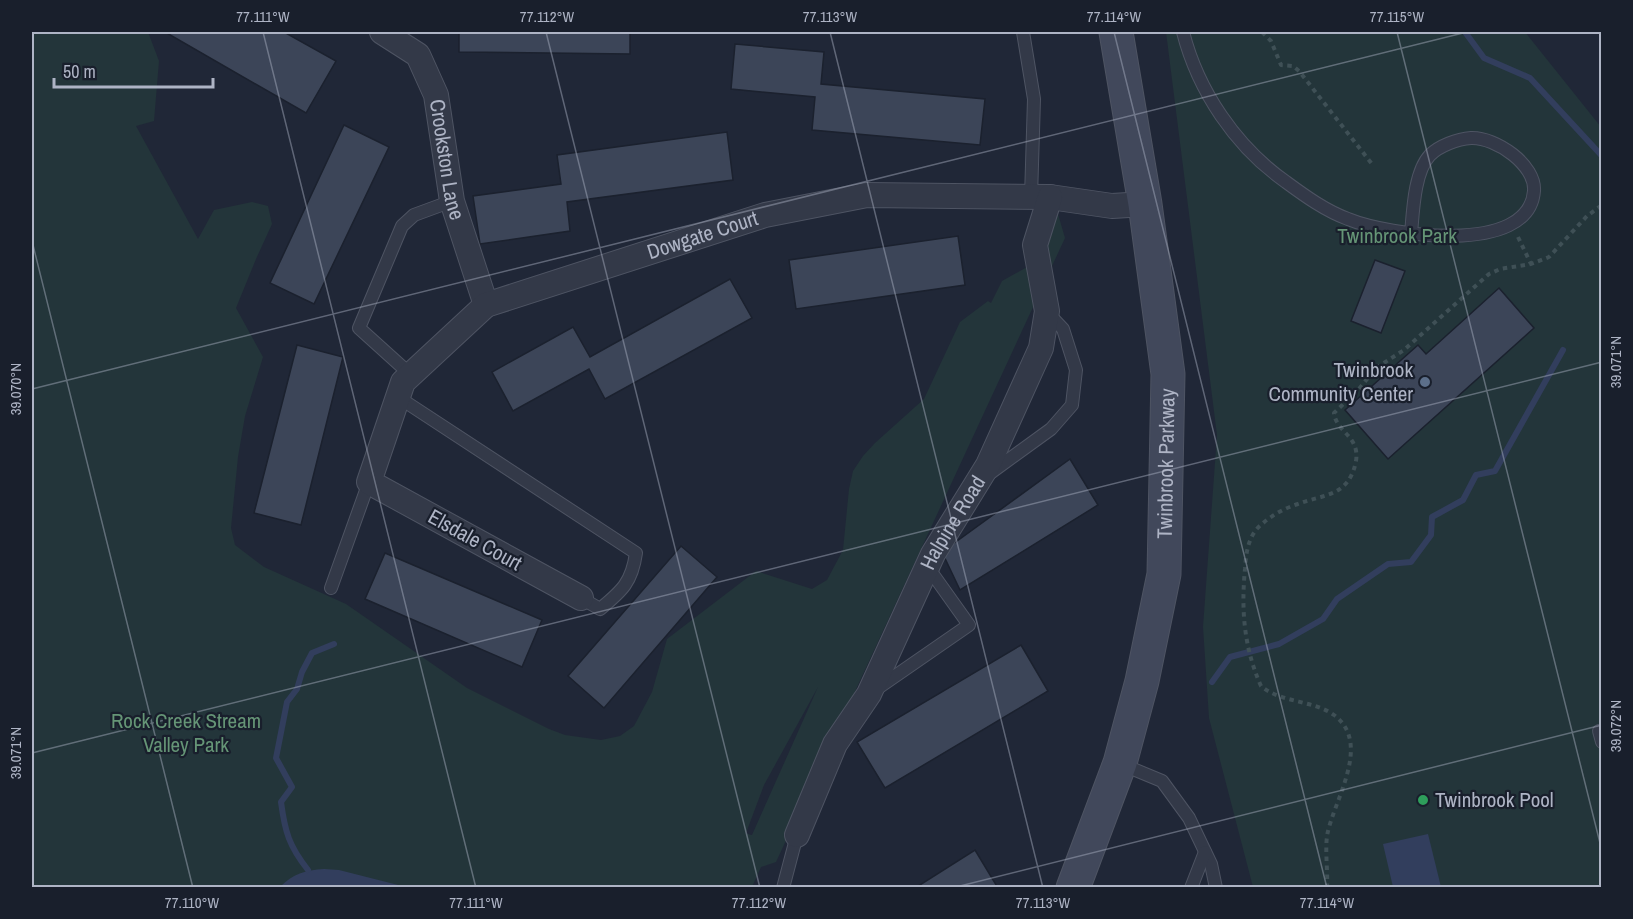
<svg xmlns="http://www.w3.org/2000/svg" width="1633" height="919" viewBox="0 0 1633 919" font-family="'Archivo Narrow',sans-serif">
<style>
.green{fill:#23353a;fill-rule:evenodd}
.water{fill:#323e5d}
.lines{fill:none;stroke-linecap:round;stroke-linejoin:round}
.stream{stroke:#323e5d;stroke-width:6}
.building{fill:#3c4558;stroke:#1b212e;stroke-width:1.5}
.service-casing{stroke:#4e5463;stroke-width:14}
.minor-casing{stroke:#4e5463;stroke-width:26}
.secondary-casing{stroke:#4e5463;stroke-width:35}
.path{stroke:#3f5056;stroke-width:4;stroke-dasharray:4.5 4.5;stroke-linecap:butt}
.service{stroke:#333948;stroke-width:12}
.minor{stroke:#333948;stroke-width:24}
.secondary{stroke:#41485b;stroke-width:33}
.ticks{fill:none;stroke:#aeb4c5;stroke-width:1.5;stroke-opacity:0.45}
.service-dot{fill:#5c6f8a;stroke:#191f2c;stroke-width:2}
.leisure-dot{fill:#2e9e5b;stroke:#191f2c;stroke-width:2}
.labels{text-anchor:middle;stroke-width:4.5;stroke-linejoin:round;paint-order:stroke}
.street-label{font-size:21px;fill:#aeb4c5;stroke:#191f2c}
.park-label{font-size:21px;fill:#659576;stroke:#191f2c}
.poi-label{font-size:21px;fill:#aeb4c5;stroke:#191f2c;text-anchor:end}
.neatline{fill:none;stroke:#aeb4c5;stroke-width:2}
.ticks-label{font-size:15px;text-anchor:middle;fill:#aeb4c5}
</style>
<rect width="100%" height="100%" fill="#202737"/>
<g class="green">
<path d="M32,32H148L159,61L154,121L136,126L198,239L214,210L252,202L268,206L272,224L256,259L236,308L263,357L245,416L238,457L231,528L235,545L264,567L346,604L467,688L549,729L565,735L601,740L620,736L634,726L652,692L667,639L756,571L812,589L827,580L843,550L849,489L853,471L863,456L875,443L924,399L960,322L988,301L991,303L1002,281L1045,257L1056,207L1065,238L776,862L761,867L752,887H32ZM818,687L752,835H751L746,833L764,785Z"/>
<path d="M1166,32H1525L1601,127V887H1253L1209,718L1203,627L1217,435Z"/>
</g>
<g class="water">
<path d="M1428,834L1441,887H1393L1383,844Z"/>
<path d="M324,869L339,870L406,887H280C293,874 305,870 324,869Z"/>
</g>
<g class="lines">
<g class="stream">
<path d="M1465,32L1484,58L1530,78L1602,156"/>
<path d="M1212,682L1230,657L1279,644L1323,619L1337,599L1388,564L1411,562L1431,535L1432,517L1463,500L1476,475L1495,471L1563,350"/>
<path d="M308,870C289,846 285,832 281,802L292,787L276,758L287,702L297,689L302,672L312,653L334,644"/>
</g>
</g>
<g class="building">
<path d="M165,32H284L336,61L306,113Z"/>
<path d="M459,32H630V54L459,52Z"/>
<path d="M735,44L824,52L821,84L985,99L980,145L812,130L815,97L731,89Z"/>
<path d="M344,125L389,147L314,304L270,283Z"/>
<path d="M727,132L733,180L567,202L570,231L480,244L473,196L561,184L557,155Z"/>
<path d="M958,236L965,285L796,309L789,260Z"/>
<path d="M1375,260L1405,271L1381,333L1351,321Z"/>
<path d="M730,279L752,318L605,399L589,369L513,411L492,372L573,327L590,357Z"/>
<path d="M1499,288L1534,328L1388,459L1345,410L1418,345L1426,354Z"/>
<path d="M297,345L343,357L301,525L254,513Z"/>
<path d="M1070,459L1098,505L960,590L942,552Z"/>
<path d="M681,546L717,577L604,708L568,676Z"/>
<path d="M385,553L542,620L522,667L365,599Z"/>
<path d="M1021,645L1048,691L885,788L857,742Z"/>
<path d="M975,850L998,888H915Z"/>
</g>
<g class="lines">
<defs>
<g id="service">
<path d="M1023,32L1034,99L1031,197"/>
<path d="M1183,32C1198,91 1236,147 1286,182C1305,196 1326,211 1348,219C1387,235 1529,257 1534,191C1536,165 1496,137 1471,138C1457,139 1439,146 1430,155C1414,172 1413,212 1411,234"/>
<path d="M411,375L359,328L402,226L414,215L452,201"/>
<path d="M398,397L636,553C632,582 622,591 600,609L581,598"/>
<path d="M989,474L1051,429L1072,405L1076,370L1063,329L1047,312"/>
<path d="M331,588L369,482"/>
<path d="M875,690L969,625L927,566"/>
<path d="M1599,731L1602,742"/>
<path d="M1121,764L1162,781L1189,818L1211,864L1216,888"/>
<path d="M783,888L797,835"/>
<path d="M1191,888L1205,852"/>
</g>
<g id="minor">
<path id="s1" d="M382,32L418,55L436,95L452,201L486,305"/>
<path id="s2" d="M581,598L369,482L403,382L486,305L765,215L867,195L1050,197L1112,206L1145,204"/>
<path id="s3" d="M797,835L835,744L869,694L933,554L988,465L1041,348L1047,311L1035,245L1050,197"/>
</g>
<g id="secondary">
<path id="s4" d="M1073,888L1120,763L1142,681L1164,574L1168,374L1145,204L1116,32"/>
</g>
</defs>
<use href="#service" class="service-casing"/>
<use href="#minor" class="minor-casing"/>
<use href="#secondary" class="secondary-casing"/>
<g class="path">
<path d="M1262,32L1271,41L1281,65L1293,66L1299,71L1372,164"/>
<path d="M1518,237L1531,264"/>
<path d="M1327,888C1328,871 1325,853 1327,836C1333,801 1373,744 1334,715C1313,700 1281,703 1261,686C1244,648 1241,610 1245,569C1246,553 1248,535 1262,524C1272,515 1285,508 1298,504C1324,494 1349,497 1356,461C1360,436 1336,432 1334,413L1359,389L1376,368L1404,350L1489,274L1500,269L1531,264L1549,257L1587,216L1602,205"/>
</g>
<use href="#service" class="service"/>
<use href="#minor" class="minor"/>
<use href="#secondary" class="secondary"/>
</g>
<path class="ticks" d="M263,32L476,888M546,32L760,888M830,32L1043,888M1114,32L1327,888M1397,32L1602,851M32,241L193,888M32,389L1467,32M32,753L1602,362M952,888L1602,725"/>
<circle class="service-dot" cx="1425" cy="382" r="6"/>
<circle class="leisure-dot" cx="1423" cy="800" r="6"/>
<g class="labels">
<g class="street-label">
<text dy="7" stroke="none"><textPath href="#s1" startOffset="152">Crookston Lane</textPath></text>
<text dy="7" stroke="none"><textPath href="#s2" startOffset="688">Dowgate Court</textPath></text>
<text dy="7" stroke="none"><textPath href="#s4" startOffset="438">Twinbrook Parkway</textPath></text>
<text dy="7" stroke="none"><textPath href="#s3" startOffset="350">Halpine Road</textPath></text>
<text transform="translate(475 540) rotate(29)" y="7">Elsdale Court</text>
</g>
<g class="park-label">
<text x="1397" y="243">Twinbrook Park</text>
<text x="186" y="728">Rock Creek Stream<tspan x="186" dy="24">Valley Park</tspan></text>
</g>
<g class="poi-label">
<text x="1413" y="377">Twinbrook<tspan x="1413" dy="24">Community Center</tspan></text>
<text x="1435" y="807" text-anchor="start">Twinbrook Pool</text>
</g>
</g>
<rect width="1633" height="919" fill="none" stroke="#191f2c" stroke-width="66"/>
<path d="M54 78v9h159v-9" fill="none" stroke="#aeb4c5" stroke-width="3"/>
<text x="63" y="78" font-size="18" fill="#aeb4c5" stroke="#191f2c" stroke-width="4.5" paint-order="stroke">50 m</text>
<rect x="33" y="33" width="1567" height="853" class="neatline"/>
<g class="ticks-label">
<text x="263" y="22">77.111°W</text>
<text x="547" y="22">77.112°W</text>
<text x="830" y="22">77.113°W</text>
<text x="1114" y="22">77.114°W</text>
<text x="1397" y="22">77.115°W</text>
<text transform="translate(1616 362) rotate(-90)" y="5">39.071°N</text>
<text transform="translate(16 389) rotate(-90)" y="5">39.070°N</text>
<text transform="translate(1616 726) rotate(-90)" y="5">39.072°N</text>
<text transform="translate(16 753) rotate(-90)" y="5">39.071°N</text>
<text x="192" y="908">77.110°W</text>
<text x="476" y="908">77.111°W</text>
<text x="759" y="908">77.112°W</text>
<text x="1043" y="908">77.113°W</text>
<text x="1327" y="908">77.114°W</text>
</g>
</svg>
